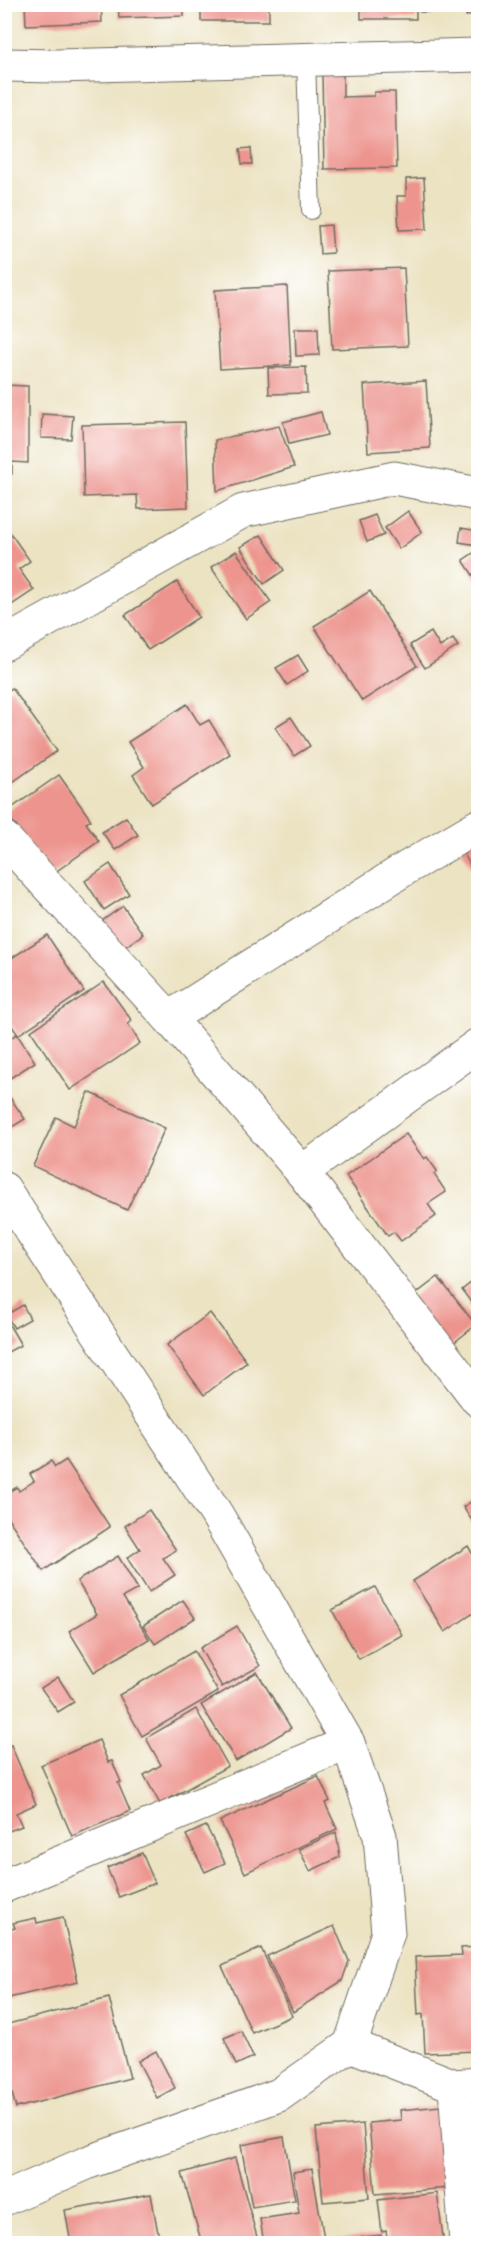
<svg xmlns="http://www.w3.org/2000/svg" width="483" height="2248" viewBox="0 0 483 2248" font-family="'Gentium Book Plus',serif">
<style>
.building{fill:#ed948e}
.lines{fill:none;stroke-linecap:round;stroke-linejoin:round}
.service-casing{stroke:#6f6b60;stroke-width:20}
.minor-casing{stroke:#6f6b60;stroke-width:35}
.tertiary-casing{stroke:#6f6b60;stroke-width:35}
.service{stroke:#fff;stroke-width:18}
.minor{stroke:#fff;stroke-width:33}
.tertiary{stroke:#fff;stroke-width:33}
</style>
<rect width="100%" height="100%" fill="#fff"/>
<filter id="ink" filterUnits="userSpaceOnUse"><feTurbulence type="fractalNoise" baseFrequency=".0167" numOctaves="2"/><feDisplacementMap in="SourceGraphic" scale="12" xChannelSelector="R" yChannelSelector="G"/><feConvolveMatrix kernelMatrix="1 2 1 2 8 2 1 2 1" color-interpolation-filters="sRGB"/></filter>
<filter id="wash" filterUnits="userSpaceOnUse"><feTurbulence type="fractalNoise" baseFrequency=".008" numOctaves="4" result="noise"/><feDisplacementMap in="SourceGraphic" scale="24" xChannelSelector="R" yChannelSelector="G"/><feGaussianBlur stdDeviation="1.35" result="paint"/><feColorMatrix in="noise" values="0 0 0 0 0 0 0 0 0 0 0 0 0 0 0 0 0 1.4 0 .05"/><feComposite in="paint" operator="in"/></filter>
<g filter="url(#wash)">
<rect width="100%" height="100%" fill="#ece3c3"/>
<g id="blocks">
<g class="building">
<path d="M25,4H101L102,22L26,25Z"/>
<path d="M118,4H184V16L119,18Z"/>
<rect x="201" y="4" width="68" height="17"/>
<rect x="361" y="4" width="55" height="15"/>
<rect x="420" y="4" width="26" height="8"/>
<path d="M452,4H478V15L466,16V9H452Z"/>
<path d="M322,75H343V97L374,96V92H395L397,168L324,169Z"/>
<path d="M251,148L252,164H242L240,149Z"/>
<path d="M424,178L427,229L399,230L397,196H406V179Z"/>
<path d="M331,225L333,253L320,254L318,226Z"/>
<path d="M404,268L408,346L332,349L328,271Z"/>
<path d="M287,286L291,365L220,369L215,290Z"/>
<path d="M295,328H318L319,355L296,356Z"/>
<path d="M306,367L307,393L269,394L268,368Z"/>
<path d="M426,381L430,448L368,452L364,385Z"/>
<path d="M4,385L28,386V463L12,462V474H4Z"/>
<path d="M321,412L327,435L289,444L283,422Z"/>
<path d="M42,414L73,416L71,439L41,438Z"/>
<path d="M185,422L188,507L138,509L137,495L84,497L82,425Z"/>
<path d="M279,426L294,467L217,491L215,440Z"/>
<path d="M408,511L422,532L399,549L385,528Z"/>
<path d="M375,515L384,535L367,542L359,521Z"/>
<path d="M4,524L30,561L19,569L34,590L4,610Z"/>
<path d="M461,528L478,531V545L459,542Z"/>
<path d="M261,535L284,570L264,584L240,547Z"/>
<path d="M478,550V583L463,560Z"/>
<path d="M236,551L271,602L246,619L211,567Z"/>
<path d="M177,582L199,617L148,650L125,615Z"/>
<path d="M370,591L417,666L362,701L314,626Z"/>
<path d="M431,632L440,647L453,639L458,646L425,668L410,645Z"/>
<path d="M298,655L308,671L287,685L276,668Z"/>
<path d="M12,688L57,751L4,788V693Z"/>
<path d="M187,704L200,725L209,720L230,754L152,804L133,775L144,767L128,742Z"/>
<path d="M291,717L310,746L294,756L275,727Z"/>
<path d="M59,775L91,820L86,823L99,841L51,875L6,812Z"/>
<path d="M126,817L138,835L115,850L102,832Z"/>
<path d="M478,827V879L456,840Z"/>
<path d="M110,864L129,894L104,910L85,881Z"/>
<path d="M123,906L143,934L122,949L102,921Z"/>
<path d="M47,935L84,991L18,1035L4,1014V963Z"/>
<path d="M104,982L132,1021L128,1024L140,1043L70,1090L31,1031Z"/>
<path d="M17,1034L35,1062L4,1082V1042Z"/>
<path d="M4,1089L25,1119L4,1132Z"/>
<path d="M89,1092L165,1128L127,1210L33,1166L56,1117L74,1126Z"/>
<path d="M406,1134L424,1159L427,1157L437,1171L434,1174L446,1192L428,1204L436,1216L401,1241L394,1232L388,1236L346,1176Z"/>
<path d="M438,1277L476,1325L446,1349L408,1300Z"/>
<path d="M478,1277V1312L462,1290Z"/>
<path d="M23,1305L30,1319L14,1328L6,1315Z"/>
<path d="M210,1313L247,1362L204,1395L167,1345Z"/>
<path d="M4,1316L21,1345L4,1354Z"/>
<path d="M66,1460L110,1527L43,1571L4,1512V1495L17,1487L19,1491L34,1481L30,1474L51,1461L55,1467Z"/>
<path d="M478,1497V1530L463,1507Z"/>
<path d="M149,1510L176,1550L163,1558L175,1575L149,1592L127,1558L140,1549L125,1526Z"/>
<path d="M468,1546L478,1563V1610L445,1632L413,1581Z"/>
<path d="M118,1556L138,1589L123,1597L149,1639L94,1672L69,1631L97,1614L77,1581Z"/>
<path d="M375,1587L402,1635L359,1659L332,1610Z"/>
<path d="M183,1600L195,1618L155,1644L143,1626Z"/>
<path d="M237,1626L260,1666L222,1687L200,1648Z"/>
<path d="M194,1651L218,1692L142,1736L119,1695Z"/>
<path d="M257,1672L291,1728L236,1761L201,1705Z"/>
<path d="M58,1677L74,1702L58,1712L41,1688Z"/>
<path d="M196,1709L228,1766L160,1804L144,1775L161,1765L146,1738Z"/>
<path d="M99,1740L108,1762L112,1761L121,1782L118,1783L130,1811L72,1836L41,1765Z"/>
<path d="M11,1745L36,1804L16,1813L22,1826L4,1833V1747Z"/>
<path d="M318,1776L330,1801L325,1803L337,1829L245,1873L220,1821Z"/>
<path d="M206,1826L225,1863L205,1872L186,1835Z"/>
<path d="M336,1832L340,1857L310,1871L299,1849Z"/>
<path d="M142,1853L155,1883L119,1897L107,1868Z"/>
<path d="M63,1917L78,1982L4,1999V1931L15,1928L13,1923L36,1918L37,1923Z"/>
<path d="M334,1926L349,1961L342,1981L293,2012L267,1956Z"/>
<path d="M478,1947V2051L425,2053L423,2014L418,2015L415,1957L462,1955L461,1948Z"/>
<path d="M261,1948L292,2016L252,2033L222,1966Z"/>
<path d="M109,1998L130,2078L16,2108L4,2064V2025Z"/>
<path d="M241,2031L253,2057L236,2065L224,2038Z"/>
<path d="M156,2051L175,2088L157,2098L138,2061Z"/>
<path d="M441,2106L449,2188L375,2194L369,2123L401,2120L400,2110Z"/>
<path d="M363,2124L369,2198L323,2202L316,2128Z"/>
<path d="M284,2137L295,2200L252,2207L241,2145Z"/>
<path d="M235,2158L259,2244H202L182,2173Z"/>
<path d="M312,2169L325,2244H264L260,2219L299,2213L293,2172Z"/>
<path d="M437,2193L444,2244H388L386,2231L382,2232L378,2200Z"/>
<path d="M151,2194L160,2244H71L65,2210Z"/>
<path d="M381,2235L382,2244H327V2241Z"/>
</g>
</g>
</g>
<g filter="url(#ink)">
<use href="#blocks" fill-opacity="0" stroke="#6f6b60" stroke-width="1.5"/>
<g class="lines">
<defs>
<path id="service" d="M306,60L311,210"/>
<g id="minor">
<path d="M4,65L57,66L478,55"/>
<path d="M4,644L243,511L394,478L478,494"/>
<path d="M4,838L169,1018L302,1172L478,1400"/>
<path d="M169,1018L403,870L478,826"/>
<path d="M302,1172L478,1045"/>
<path d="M4,1886L348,1743"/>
<path d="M350,2045L455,2086L478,2084"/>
<path d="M455,2086L466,2244"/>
</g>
<path id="tertiary" d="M4,1189L217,1515L348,1743L380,1836L388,1933L350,2045L279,2095L89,2162L4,2199"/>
</defs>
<use href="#service" class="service-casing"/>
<use href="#minor" class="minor-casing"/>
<use href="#tertiary" class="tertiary-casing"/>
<use href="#service" class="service"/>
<use href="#minor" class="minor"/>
<use href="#tertiary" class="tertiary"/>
</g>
</g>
<rect width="483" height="2248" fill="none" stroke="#fff" stroke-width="24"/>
</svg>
